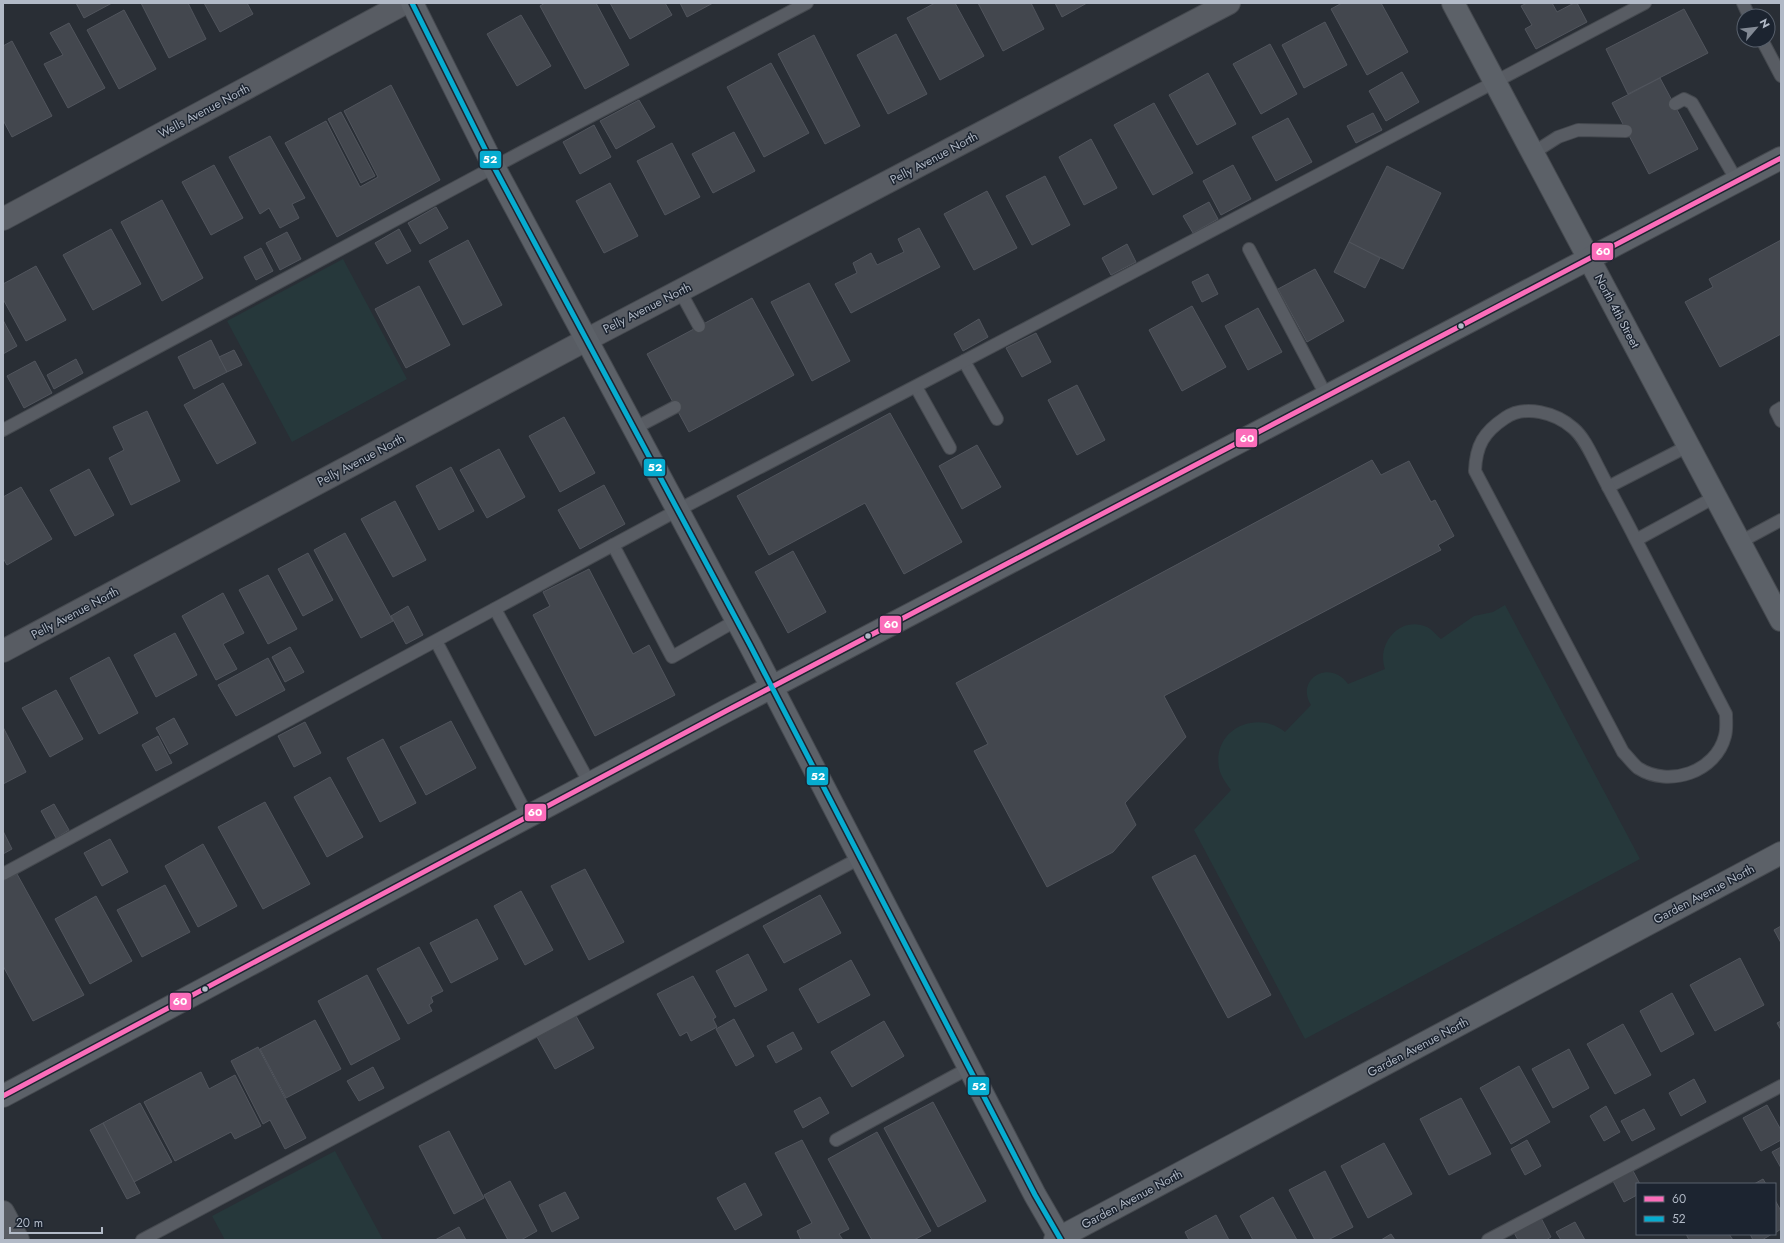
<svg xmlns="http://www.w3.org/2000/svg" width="1784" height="1243" viewBox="0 0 1784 1243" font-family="Jost,sans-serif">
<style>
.green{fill:#26383b}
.building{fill:#43474e;stroke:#51555d}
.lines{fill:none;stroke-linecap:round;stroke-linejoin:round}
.lane-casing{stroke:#45494f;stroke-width:14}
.street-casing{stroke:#45494f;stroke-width:24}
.secondary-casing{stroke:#45494f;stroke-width:24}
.lane{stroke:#585c63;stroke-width:12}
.street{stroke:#585c63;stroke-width:22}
.secondary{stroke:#5c6168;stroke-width:22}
.bus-1-casing{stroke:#1c2430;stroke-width:8}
.bus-2-casing{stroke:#1c2430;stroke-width:8}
.bus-1{stroke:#fb6dba;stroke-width:5}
.bus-2{stroke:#06acd0;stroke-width:5}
.bus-dot{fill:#b2bac7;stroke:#1c2430;stroke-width:1.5}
.labels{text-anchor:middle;stroke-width:3;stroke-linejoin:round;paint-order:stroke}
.street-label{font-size:12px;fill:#b2bac7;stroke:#1c2430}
.line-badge{stroke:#1c2430;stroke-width:1.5}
.badge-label{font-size:11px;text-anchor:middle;font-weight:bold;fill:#fff}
</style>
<rect width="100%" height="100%" fill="#292e35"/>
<g class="green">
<path d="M343,259L407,379L292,442L227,321Z"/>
<path d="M1505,605L1640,859L1305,1039L1194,830L1231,790C1226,783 1221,777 1219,768C1212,729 1257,709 1285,732L1311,705C1295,680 1329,658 1348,684L1385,669C1376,644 1400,615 1427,627C1433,630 1436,635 1441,639L1474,616L1493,612Z"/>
<path d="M335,1151L383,1240H225L212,1216Z"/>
</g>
<g class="building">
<path d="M76,3H112L84,18Z"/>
<path d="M141,3H188L206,39L169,58Z"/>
<path d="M204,3H247L253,14L220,32Z"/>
<path d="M545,3H596L629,65L585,89L540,6Z"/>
<path d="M610,3H665L672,15L630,39Z"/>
<path d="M680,3H713L687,17Z"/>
<path d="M935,3H955L984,56L940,80L907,18Z"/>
<path d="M978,3H1031L1044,29L1003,51Z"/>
<path d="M1055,3H1087L1062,17Z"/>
<path d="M1342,3H1381L1408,52L1367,75L1331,9Z"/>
<path d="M1527,3H1552L1557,12L1574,3H1577L1587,22L1536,49L1525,29L1532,25L1521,6Z"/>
<path d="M1684,9L1708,53L1628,94L1606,49Z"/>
<path d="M124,10L156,69L119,89L87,30Z"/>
<path d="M521,15L551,66L517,86L487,34Z"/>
<path d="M1325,22L1347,65L1304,88L1282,45Z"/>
<path d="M69,23L105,88L68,108L44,64L63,55L50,33Z"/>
<path d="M896,34L927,94L888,114L857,55Z"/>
<path d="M814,35L860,126L825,144L778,54Z"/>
<path d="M12,41L52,116L12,137L3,120V46Z"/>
<path d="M1270,44L1297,94L1261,114L1233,64Z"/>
<path d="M771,63L809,133L764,157L727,87Z"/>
<path d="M1402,72L1419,102L1386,121L1369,91Z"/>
<path d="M1208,73L1236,124L1197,145L1169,95Z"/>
<path d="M1660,78L1698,149L1649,174L1612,103Z"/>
<path d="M391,85L440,180L337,237L285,143L326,121L360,187L378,177L344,111Z"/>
<path d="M639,100L655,127L616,149L600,121Z"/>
<path d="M1154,103L1193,173L1153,195L1114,125Z"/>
<path d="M341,112L375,176L361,183L328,119Z"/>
<path d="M1373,113L1382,130L1356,143L1347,126Z"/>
<path d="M1288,118L1312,162L1276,181L1252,137Z"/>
<path d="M594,125L611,157L580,174L563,142Z"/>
<path d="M734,132L755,171L713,193L692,154Z"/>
<path d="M270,136L305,198L292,204L299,218L280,228L269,208L260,214L229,157Z"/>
<path d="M1091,139L1117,188L1084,205L1059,157Z"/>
<path d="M672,143L700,197L665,215L637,161Z"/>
<path d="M214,165L243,218L211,235L182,182Z"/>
<path d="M1233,165L1251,199L1221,215L1203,181Z"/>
<path d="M1387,166L1441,193L1403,269L1349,242Z"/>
<path d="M1045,176L1070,225L1032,245L1006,196Z"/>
<path d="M610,183L638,236L604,253L576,201Z"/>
<path d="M987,191L1017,248L974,270L944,214Z"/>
<path d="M162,200L203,278L162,301L121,222Z"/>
<path d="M1209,202L1218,219L1193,233L1183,216Z"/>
<path d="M436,207L448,228L420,244L408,223Z"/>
<path d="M919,228L940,267L851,313L835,284L857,273L853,263L871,253L877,265L904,252L898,239Z"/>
<path d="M111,229L141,284L93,310L63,255Z"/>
<path d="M399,229L411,251L387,264L375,243Z"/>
<path d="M287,232L301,259L280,270L266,243Z"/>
<path d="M468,240L502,305L463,325L429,261Z"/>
<path d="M1781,240V334L1720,367L1685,302L1713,287L1709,279Z"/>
<path d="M1349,242L1380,258L1365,288L1334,272Z"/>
<path d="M1127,244L1136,262L1111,275L1102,258Z"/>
<path d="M261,248L273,271L256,280L244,257Z"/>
<path d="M36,266L66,320L26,341L3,299V284Z"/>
<path d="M1315,269L1344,321L1307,342L1278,289Z"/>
<path d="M1208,274L1218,294L1202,302L1192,282Z"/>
<path d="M809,283L850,361L812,381L771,302Z"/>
<path d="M419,286L450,345L406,368L375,309Z"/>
<path d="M752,298L794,375L689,432L647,354Z"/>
<path d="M1192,306L1226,367L1182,391L1149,330Z"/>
<path d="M1258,308L1282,352L1248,370L1225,326Z"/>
<path d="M979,319L988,337L963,351L954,334Z"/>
<path d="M3,320L17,346L3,354Z"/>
<path d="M1036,333L1051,362L1022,377L1006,348Z"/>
<path d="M211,340L227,372L194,389L178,357Z"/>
<path d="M234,350L242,365L227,372L219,357Z"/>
<path d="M76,359L83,373L54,389L47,375Z"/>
<path d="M35,361L52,393L24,408L7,376Z"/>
<path d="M223,383L256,443L217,464L184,405Z"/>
<path d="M1077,385L1105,440L1077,455L1048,400Z"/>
<path d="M147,411L180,481L131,505L109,458L124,450L113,427Z"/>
<path d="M890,413L962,542L904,574L865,503L769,555L737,496Z"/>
<path d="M564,417L595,473L560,492L529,436Z"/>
<path d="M977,445L1001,487L962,509L939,466Z"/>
<path d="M499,449L525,497L487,518L460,470Z"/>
<path d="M1372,460L1381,475L1409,461L1431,502L1435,500L1454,536L1438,545L1441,550L1164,696L1186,737L1125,803L1136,825L1113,852L1047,887L974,751L988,744L956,683Z"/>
<path d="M451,467L474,511L439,530L416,486Z"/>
<path d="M89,469L114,515L75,536L50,490Z"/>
<path d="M604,485L625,524L580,549L558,510Z"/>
<path d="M21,487L52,539L7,565L3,558V497Z"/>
<path d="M395,501L426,560L393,577L361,519Z"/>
<path d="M345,533L393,621L361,638L314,550Z"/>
<path d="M793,551L826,612L788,633L755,572Z"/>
<path d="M308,553L333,600L303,616L278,569Z"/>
<path d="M589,569L633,654L649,645L675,695L595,736L533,615L550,606L543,592Z"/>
<path d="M268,575L297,629L268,644L239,590Z"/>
<path d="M223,593L244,633L223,644L237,669L216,680L182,616Z"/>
<path d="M408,606L423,635L406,644L391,616Z"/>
<path d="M175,633L197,675L156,697L134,655Z"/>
<path d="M290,647L304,672L285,682L272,657Z"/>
<path d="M109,657L138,713L99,734L70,678Z"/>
<path d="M268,658L285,690L236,716L218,685Z"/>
<path d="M56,690L83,739L50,757L22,708Z"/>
<path d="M174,718L188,744L170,754L156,728Z"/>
<path d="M451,721L476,768L426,795L400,747Z"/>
<path d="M305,722L321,753L294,767L278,736Z"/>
<path d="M3,727L26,772L3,784Z"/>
<path d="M158,736L172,763L156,771L142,745Z"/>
<path d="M383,739L416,803L380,822L347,758Z"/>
<path d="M330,777L363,837L327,857L294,797Z"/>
<path d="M265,802L310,884L263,909L218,827Z"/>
<path d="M54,804L69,830L56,838L41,811Z"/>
<path d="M3,831L12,849L3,854Z"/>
<path d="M110,839L128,872L102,886L84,853Z"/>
<path d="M203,844L237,906L198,927L165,866Z"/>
<path d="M1195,855L1271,995L1228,1018L1152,877Z"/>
<path d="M585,869L624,942L589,960L551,886Z"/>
<path d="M17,874L84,995L33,1021L3,966V881Z"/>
<path d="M165,885L190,932L142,957L117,910Z"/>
<path d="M521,891L553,950L525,965L494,906Z"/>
<path d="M820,895L841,933L784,963L763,926Z"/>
<path d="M96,896L132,961L90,984L55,919Z"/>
<path d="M477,919L498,959L451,983L430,943Z"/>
<path d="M1781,926V943L1774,930Z"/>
<path d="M419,947L443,991L431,997L433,1002L429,1005L432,1011L408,1024L377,969Z"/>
<path d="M748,954L767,990L735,1007L716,971Z"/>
<path d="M1740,958L1764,1005L1715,1031L1690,985Z"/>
<path d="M851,960L870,995L818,1023L799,989Z"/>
<path d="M367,975L400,1039L351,1065L318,1001Z"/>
<path d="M693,976L716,1017L713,1019L717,1027L691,1041L687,1032L680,1036L657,994Z"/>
<path d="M1672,993L1694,1034L1661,1052L1640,1011Z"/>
<path d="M576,1016L594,1048L555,1069L537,1037Z"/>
<path d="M734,1019L754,1056L736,1066L716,1029Z"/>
<path d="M315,1020L341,1069L286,1098L260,1049Z"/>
<path d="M884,1021L904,1056L852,1087L831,1052Z"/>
<path d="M1781,1021V1030L1777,1023Z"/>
<path d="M1623,1024L1651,1075L1615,1094L1587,1044Z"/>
<path d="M793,1032L802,1049L776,1063L767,1046Z"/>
<path d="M258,1047L306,1138L285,1149L270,1120L263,1124L231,1061Z"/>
<path d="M1569,1049L1589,1088L1553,1108L1532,1069Z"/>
<path d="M1519,1066L1550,1122L1511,1144L1480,1088Z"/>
<path d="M373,1067L384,1088L359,1101L347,1081Z"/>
<path d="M201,1072L209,1089L235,1075L261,1126L235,1139L231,1132L175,1161L144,1102Z"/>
<path d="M1694,1079L1706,1102L1681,1116L1669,1093Z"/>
<path d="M820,1097L829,1113L803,1128L794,1111Z"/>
<path d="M1461,1098L1491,1154L1449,1175L1420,1119Z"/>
<path d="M933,1102L986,1201L938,1227L884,1128Z"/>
<path d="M140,1103L172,1162L134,1182L103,1123Z"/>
<path d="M1767,1105L1781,1130V1140L1761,1151L1743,1118Z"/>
<path d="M1606,1106L1620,1132L1604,1141L1590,1116Z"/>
<path d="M1644,1109L1655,1129L1632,1141L1621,1121Z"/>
<path d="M103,1123L140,1193L127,1199L90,1130Z"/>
<path d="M449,1131L484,1198L454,1214L419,1146Z"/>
<path d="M877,1132L931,1231L914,1240H872L828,1159Z"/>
<path d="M802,1140L849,1229L839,1234L843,1240H801L797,1231L812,1223L775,1153Z"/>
<path d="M1527,1140L1541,1166L1525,1175L1511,1149Z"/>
<path d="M1384,1143L1412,1194L1368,1218L1341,1166Z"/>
<path d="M1781,1147V1168L1772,1152Z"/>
<path d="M1632,1169L1640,1184H1637V1195L1624,1202L1612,1179Z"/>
<path d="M1325,1171L1353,1227L1328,1240H1315L1289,1190Z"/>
<path d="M1763,1179L1766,1184H1754Z"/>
<path d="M510,1181L537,1231L521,1240H508L484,1195Z"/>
<path d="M745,1183L762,1215L735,1230L717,1198Z"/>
<path d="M565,1192L579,1218L552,1232L539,1205Z"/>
<path d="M1273,1197L1297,1240H1253L1240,1216Z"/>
<path d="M1775,1200L1781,1211V1229L1775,1233Z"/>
<path d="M1216,1215L1229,1240H1189L1185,1232Z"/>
<path d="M1540,1216L1551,1237L1546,1240H1518L1513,1231Z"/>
<path d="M1575,1222L1585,1240H1561L1556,1232Z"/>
<path d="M459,1227L466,1240H435Z"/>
<path d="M1391,1234L1395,1240H1381Z"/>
<path d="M1686,1234H1729L1733,1240H1689Z"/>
<path d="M1750,1234H1772L1762,1240H1753Z"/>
</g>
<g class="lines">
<defs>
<g id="lane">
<path d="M1743,3L1749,16"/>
<path d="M1762,40L1781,76"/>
<path d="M1675,104L1684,99L1692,103L1737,181"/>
<path d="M1533,153L1558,137L1578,130L1626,131"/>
<path d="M1249,249L1327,397"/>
<path d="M680,291L699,326"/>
<path d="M964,361L997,419"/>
<path d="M916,387L950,448"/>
<path d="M1781,408L1776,411L1781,421"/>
<path d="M633,429L675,407"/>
<path d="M3,430L522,152L807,3"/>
<path d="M1608,487L1688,446"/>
<path d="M1636,540C1624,516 1611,493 1599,469C1592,456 1585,438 1573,428C1556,413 1525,404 1505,418C1484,432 1476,445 1475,471L1623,752C1628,757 1633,764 1638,768C1669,788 1716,772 1725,736C1727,729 1726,721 1726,714L1636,540L1715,497"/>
<path d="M1740,542L1781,520"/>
<path d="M613,545L672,657L737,620"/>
<path d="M495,609L590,784"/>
<path d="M436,641L528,817"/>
<path d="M3,874L678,510L964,361L1645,3"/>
<path d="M836,1140L969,1068"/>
<path d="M142,1240L860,858"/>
<path d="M1488,1240L1781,1086"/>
</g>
<g id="street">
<path d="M3,219L405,3"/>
<path d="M3,651L586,340L1229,3"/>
<path d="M3,1212L18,1240"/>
</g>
<g id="secondary">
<path d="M412,3L494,167L750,645L1035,1195L1061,1240"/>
<path d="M1453,3L1781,620"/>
<path d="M3,1096L726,711L1781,158"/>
<path d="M1055,1240L1781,853"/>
</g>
</defs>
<use href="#lane" class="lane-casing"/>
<use href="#street" class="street-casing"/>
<use href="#secondary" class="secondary-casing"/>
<use href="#lane" class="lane"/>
<use href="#street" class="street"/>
<use href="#secondary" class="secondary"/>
<defs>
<path id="bus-1" d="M3,1096L726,711L1781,158"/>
<path id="bus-2" d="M412,3L494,167L750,645L1035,1195L1061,1240"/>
</defs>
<use href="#bus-1" class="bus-1-casing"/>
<use href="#bus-2" class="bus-2-casing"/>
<use href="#bus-1" class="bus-1"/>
<use href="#bus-2" class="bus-2"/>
</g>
<g class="bus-dot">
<circle cx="1461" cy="326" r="3.5"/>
<circle cx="868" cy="636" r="3.5"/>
<circle cx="205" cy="989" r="3.5"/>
</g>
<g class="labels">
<g class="street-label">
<text transform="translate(204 111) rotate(-28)" y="4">Wells Avenue North</text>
<text transform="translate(934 158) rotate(-28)" y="4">Pelly Avenue North</text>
<text transform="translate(647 308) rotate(-27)" y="4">Pelly Avenue North</text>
<text transform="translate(1617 311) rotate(62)" y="4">North 4th Street</text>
<text transform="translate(361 460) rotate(-28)" y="4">Pelly Avenue North</text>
<text transform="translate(75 613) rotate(-28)" y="4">Pelly Avenue North</text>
<text transform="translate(1704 894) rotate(-28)" y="4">Garden Avenue North</text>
<text transform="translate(1418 1047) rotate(-28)" y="4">Garden Avenue North</text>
<text transform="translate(1132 1199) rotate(-28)" y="4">Garden Avenue North</text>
</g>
</g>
<g class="line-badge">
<rect x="479" y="150" width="23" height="19" rx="4" fill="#06acd0"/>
<rect x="1591" y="242" width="23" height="19" rx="4" fill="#fb6dba"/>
<rect x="1235" y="428" width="23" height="20" rx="4" fill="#fb6dba"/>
<rect x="643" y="458" width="23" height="19" rx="4" fill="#06acd0"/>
<rect x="879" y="615" width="23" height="19" rx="4" fill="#fb6dba"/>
<rect x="806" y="766" width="23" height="20" rx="4" fill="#06acd0"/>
<rect x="524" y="803" width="23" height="19" rx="4" fill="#fb6dba"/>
<rect x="169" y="992" width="23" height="19" rx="4" fill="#fb6dba"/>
<rect x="967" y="1076" width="23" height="20" rx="4" fill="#06acd0"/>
</g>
<g class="badge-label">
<text x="490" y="163">52</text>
<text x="1603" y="255">60</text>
<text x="1247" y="442">60</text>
<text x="655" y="471">52</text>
<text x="891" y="628">60</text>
<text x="818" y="780">52</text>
<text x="535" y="816">60</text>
<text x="180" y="1005">60</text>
<text x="979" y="1090">52</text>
</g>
<rect width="1784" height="1243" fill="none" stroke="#b2bac7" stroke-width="8"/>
<rect x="1636" y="1183" width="140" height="52" fill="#1c2430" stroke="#58606c"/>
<rect x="1644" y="1196" width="20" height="6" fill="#fb6dba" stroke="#58606c"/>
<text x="1672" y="1203" font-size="12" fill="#b2bac7">60</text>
<rect x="1644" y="1216" width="20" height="6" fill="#06acd0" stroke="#58606c"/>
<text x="1672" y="1223" font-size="12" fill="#b2bac7">52</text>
<g transform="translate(1756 28) rotate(62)"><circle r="19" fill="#1c2430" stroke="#58606c"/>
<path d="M0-3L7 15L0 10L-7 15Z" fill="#828994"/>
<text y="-6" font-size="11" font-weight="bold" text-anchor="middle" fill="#b2bac7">N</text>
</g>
<path d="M10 1227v6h92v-6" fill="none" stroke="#b2bac7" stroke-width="2"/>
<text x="16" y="1227" font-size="12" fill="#b2bac7" stroke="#1c2430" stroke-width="3" paint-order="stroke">20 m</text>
</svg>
